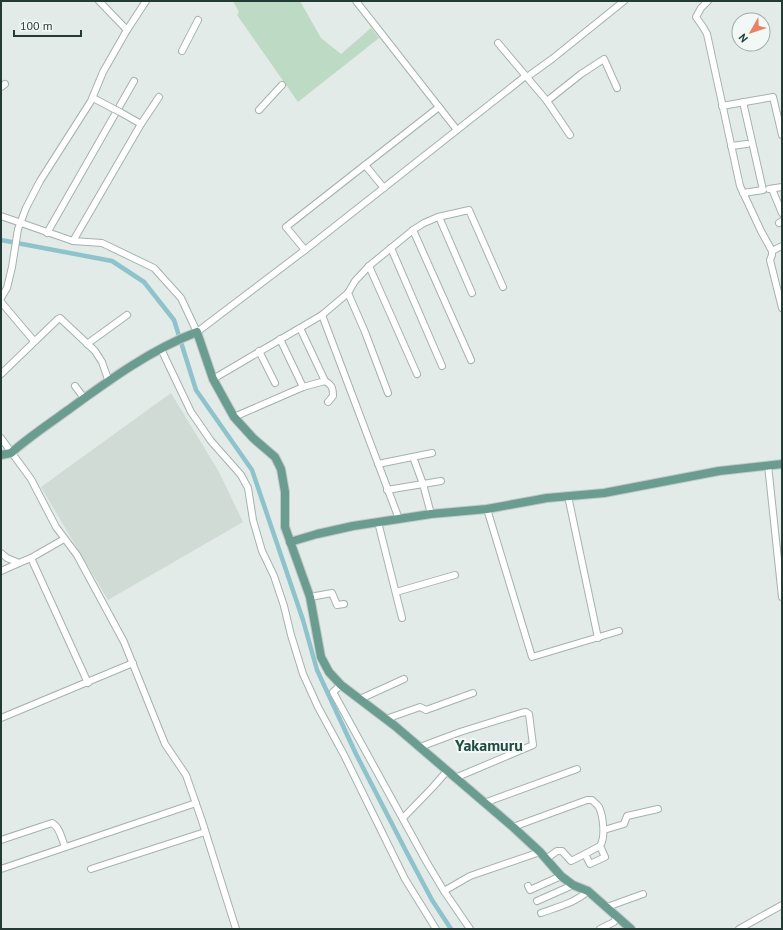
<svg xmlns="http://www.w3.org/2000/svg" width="783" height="930" viewBox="0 0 783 930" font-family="'PT Sans',sans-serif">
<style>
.built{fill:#d0dbd6}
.green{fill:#bddac4}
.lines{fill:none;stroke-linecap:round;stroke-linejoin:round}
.canal{stroke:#8fc3cb;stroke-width:4.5}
.minor-casing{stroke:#a5b2ae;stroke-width:8}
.major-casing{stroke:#c2c8c6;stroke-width:10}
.minor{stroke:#fff;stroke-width:6}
.major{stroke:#6a9d8f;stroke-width:8}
.minor-bridge-casing{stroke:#a5b2ae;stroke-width:8;stroke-linecap:butt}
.minor-bridge{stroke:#fff;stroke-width:6}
.labels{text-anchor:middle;stroke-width:4;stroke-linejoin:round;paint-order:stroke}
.quarter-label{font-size:16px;font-weight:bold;fill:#214b40;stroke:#f2f8f5}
</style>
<rect width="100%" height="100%" fill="#e2ebe7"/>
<path class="built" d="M171,393L219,472L243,522L108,600L41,487Z"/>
<path class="green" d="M233,1H300L321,38L341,54L371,28L379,38L298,102L237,15L239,12Z"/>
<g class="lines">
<path class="canal" d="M1,240L112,261L144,282L174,320L196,390L252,470L303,620L317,670L356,754L407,853L432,900L451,929"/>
<defs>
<g id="minor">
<path d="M99,1L127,30"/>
<path d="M356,1L439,107"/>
<path d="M708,1L701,8L696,17L703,27L707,34L740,186L761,231L772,251V255L770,260L782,308"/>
<path d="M498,43L547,101L570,135"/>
<path d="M182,51L198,20"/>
<path d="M527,77L552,59L624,1"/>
<path d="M1,87L5,84"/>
<path d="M93,98L114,109"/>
<path d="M547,101L581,74L604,59L617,88"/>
<path d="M743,102L763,190L743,193"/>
<path d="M722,106L773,97L782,135"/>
<path d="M259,110L282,85"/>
<path d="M120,112L141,124"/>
<path d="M731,146L747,144"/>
<path d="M365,165L384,188"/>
<path d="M769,189L782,187"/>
<path d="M772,189L782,213"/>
<path d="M1,216L73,241L102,243L154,268L181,298L197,332L305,250L523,78"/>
<path d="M439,217L472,293"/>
<path d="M779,223L782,221"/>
<path d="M413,230L471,360"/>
<path d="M47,233L134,81"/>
<path d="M73,241L141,124L159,97"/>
<path d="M391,248L442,366"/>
<path d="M305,250L286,227L439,107L457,130"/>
<path d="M772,251L782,246"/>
<path d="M369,266L417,374"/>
<path d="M348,293L365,332L388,393"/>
<path d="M1,298L7,288L12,267L18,229L26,208L40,181L91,101L103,72L127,30L146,1"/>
<path d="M1,302L34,341"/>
<path d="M322,315L399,519"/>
<path d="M300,328L325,381"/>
<path d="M280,339L303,387"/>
<path d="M87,344L127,315"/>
<path d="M161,349L191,412L211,441L241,475L248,488L253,520L262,551L274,576L284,606L291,635L303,674L318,707L344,755L405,879L436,929"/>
<path d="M259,351L275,383"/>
<path d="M1,374L58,319L60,318L95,351L102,362L109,382"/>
<path d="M213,379L322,315L348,293L355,281L369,266L413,230L424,223L438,217L469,210L503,287"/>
<path d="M75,386L84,398"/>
<path d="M234,417L303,387L325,381C332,385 333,388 333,396L328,402"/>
<path d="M1,438L31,479L56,527L77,555L124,642L165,744L186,775L202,821L236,929"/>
<path d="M413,457L423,484L431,514"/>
<path d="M378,464L432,453"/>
<path d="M768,465L782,597"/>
<path d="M387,490L441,481"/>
<path d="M568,496L598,638"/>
<path d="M487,509L532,657L619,631"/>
<path d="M378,522L402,618"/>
<path d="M1,553L7,558L19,563"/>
<path d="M31,558L88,683"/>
<path d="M1,571L19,563L31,558L64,539"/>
<path d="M396,592L455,575"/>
<path d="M310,597L332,593L337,605L344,604"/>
<path d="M341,685L333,692L426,861L444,891L470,929"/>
<path d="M360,699L404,679"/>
<path d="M1,718L133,663"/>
<path d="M386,719L420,707L426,710L473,693"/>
<path d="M420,747L460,732L521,713L526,712L529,714L533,745L455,778"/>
<path d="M484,803L577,769"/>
<path d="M403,818L433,787L447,771"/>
<path d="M513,827L587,800H592C594,802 597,804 599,807C603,816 606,837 600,846L605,857L590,864L585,854L571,861L562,851H557L546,859"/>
<path d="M604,830L624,824L627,816L658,809"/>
<path d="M1,840L52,823C60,827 62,840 65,847"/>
<path d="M585,854L600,846"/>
<path d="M1,869L196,803"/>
<path d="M91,869L205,832"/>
<path d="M528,886L530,890L561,876"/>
<path d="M444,891L470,876L540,852"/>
<path d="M537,901L573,885"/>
<path d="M607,907L643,894"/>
<path d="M541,913C557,907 575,903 588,891"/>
<path d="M600,929L614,922L617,916"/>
<path d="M739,929L782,905"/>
</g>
<g id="major">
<path d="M1,455L11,453C29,437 49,424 68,410C108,381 150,350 197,332L213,379L234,417L253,438L275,457L281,469L285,492V527L310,597L321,657L329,672L341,685L395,726L513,827L540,852L561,876L573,885L588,891L631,929"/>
<path d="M290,542L317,534L353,526L431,514L487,509L547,498L604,493L719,471L782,464"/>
</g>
</defs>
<use href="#minor" class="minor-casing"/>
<use href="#major" class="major-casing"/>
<use href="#minor" class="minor"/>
<use href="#major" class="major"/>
<defs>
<path id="minor-bridge" d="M114,109L120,112"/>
</defs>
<use href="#minor-bridge" class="minor-bridge-casing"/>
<use href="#minor-bridge" class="minor-bridge"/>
</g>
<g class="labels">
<g class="quarter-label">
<text x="489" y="751">Yakamuru</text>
</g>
</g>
<rect width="783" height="930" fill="none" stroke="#243a34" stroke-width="4"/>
<g transform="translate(751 32) rotate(231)"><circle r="19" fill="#f2f8f5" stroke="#a0aca8"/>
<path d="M0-3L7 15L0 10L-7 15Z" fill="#e68265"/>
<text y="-6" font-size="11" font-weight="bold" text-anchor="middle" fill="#243a34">N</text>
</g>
<path d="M14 30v6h67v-6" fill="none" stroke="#243a34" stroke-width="2"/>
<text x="20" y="30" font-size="12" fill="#243a34" stroke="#f2f8f5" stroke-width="3" paint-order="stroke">100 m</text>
</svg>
